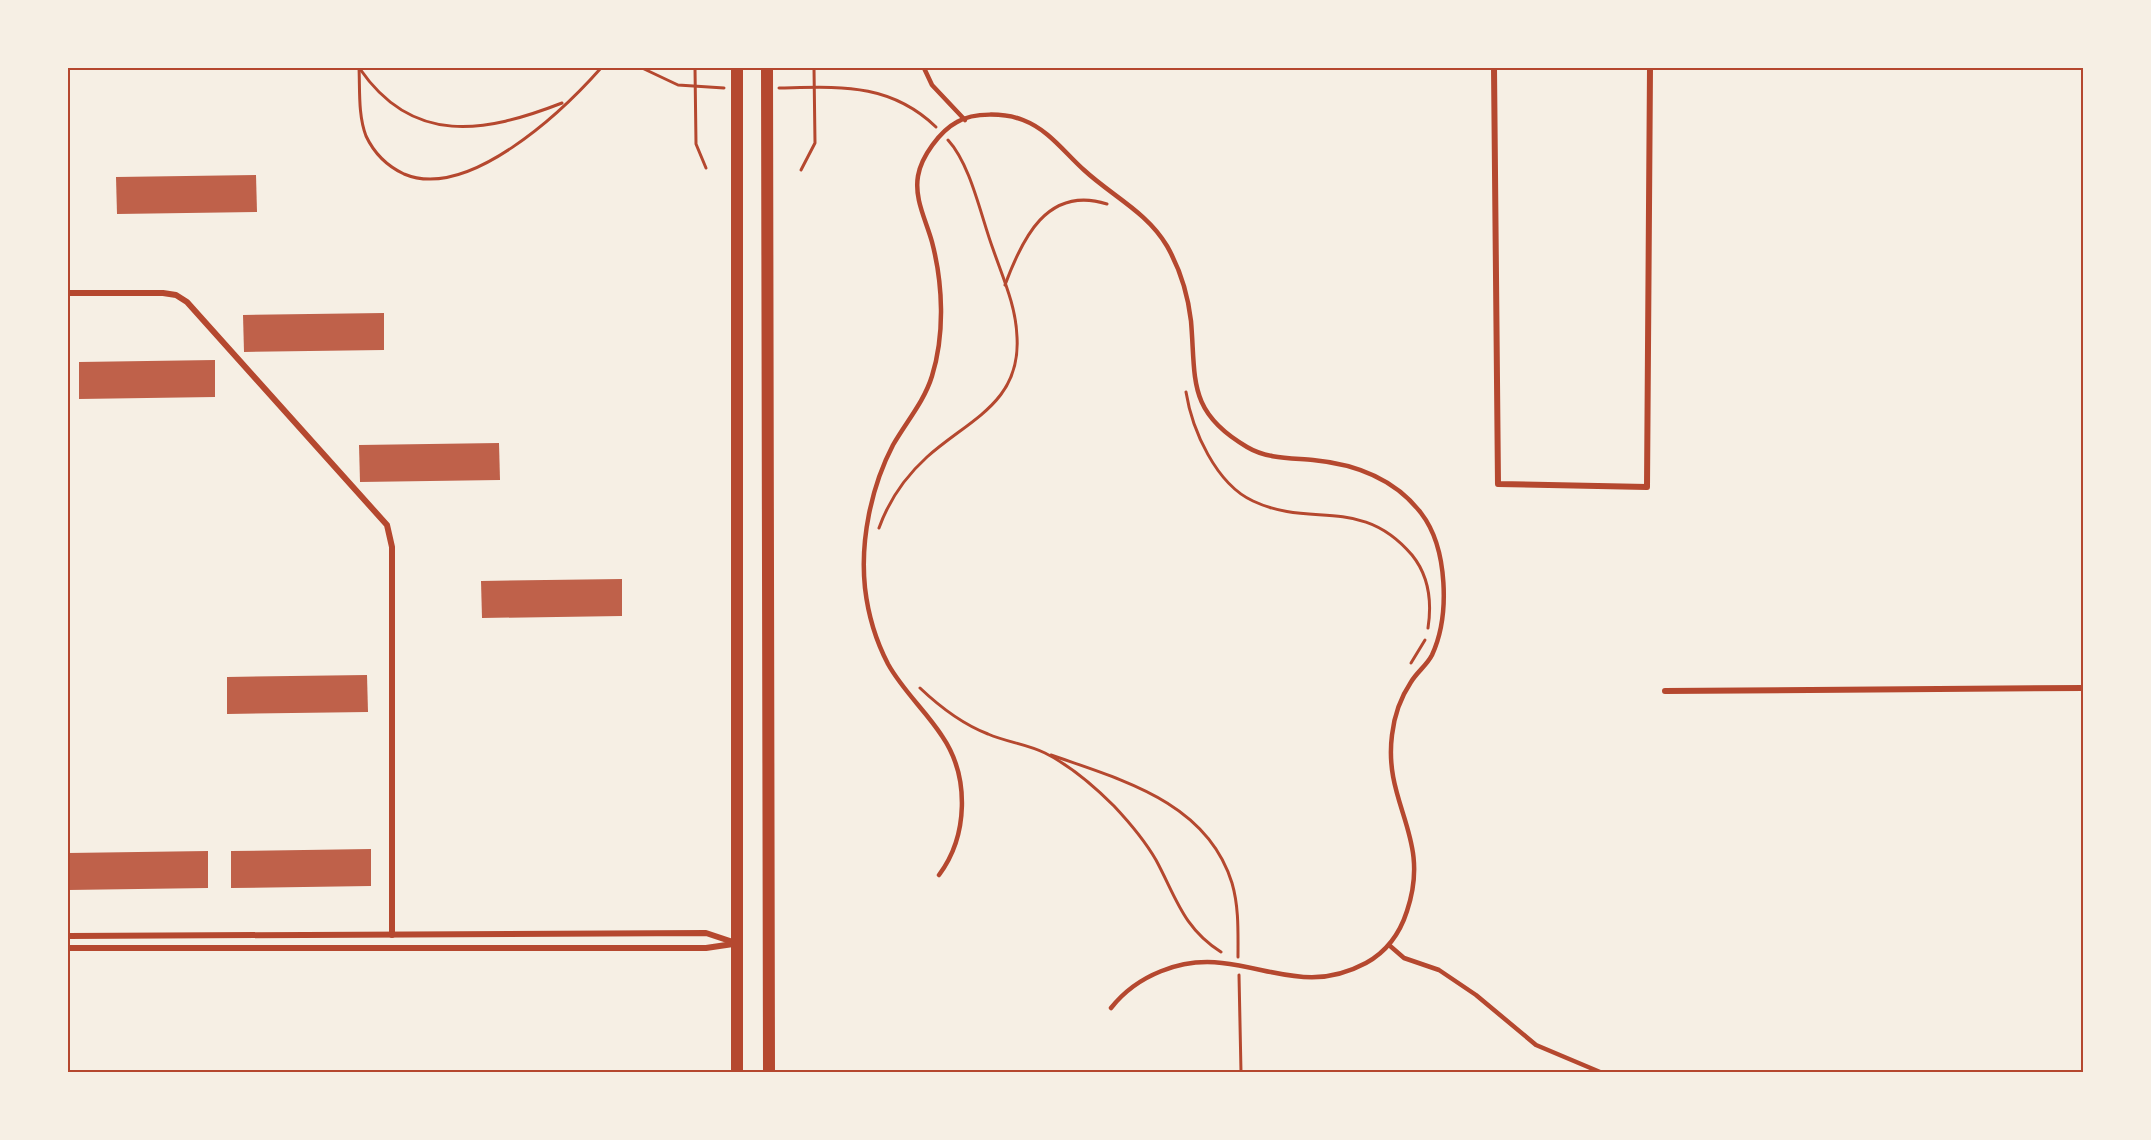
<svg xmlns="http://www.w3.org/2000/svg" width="2151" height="1140" viewBox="0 0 2151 1140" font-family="Roboto,sans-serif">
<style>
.building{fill:#bf614a}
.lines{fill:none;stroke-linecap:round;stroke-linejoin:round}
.path{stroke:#b5482f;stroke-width:3}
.service{stroke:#b5482f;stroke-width:4.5}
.minor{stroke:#b5482f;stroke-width:6}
.secondary{stroke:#b5482f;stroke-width:12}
.neatline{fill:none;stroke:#b5482f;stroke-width:2}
</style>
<rect width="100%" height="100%" fill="#f6efe4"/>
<g class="building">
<path d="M256,175L257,212L117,214L116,177Z"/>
<path d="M384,313V350L244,352L243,315Z"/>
<path d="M215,360V397L79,399V362Z"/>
<path d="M499,443L500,480L360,482L359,445Z"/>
<path d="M622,579V616L482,618L481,581Z"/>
<path d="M367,675L368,712L227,714V677Z"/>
<path d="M371,849V886L231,888V851Z"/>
<path d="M208,851V888L68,890V853Z"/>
</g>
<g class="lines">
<g class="path">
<path d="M359,68C360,90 358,115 366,136C374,153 387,166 404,174C468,201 562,112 601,68"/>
<path d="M642,68L678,85L724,88"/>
<path d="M695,68L696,144L706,168"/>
<path d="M360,69C413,146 485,133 562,103"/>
<path d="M779,88C838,87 889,82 936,127"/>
<path d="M801,170L815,143L814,68"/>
<path d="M1005,285C1022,239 1047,185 1107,204"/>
<path d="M1186,392C1192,430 1216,484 1253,501C1312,529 1361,495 1412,555C1429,576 1432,602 1428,628"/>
<path d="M879,528C889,500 905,477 927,457C968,420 1021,403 1017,337C1016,306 1003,278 993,249C981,217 971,165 948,140"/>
<path d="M1411,663L1425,640"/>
<path d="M920,688C940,707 962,724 988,734C1006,742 1027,744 1045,753C1069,765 1095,787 1114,806C1129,822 1145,841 1156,860C1176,897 1183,928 1221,952"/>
<path d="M1051,755C1122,780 1207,802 1232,883C1239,907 1238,932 1238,957"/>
<path d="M1239,975L1241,1072"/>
</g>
<g class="service">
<path d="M924,68L932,85L965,120"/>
<path d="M939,875C968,836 970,777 942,736C926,711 903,691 888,664C876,641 868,614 865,588C860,541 871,487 893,445C906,422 924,402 932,376C945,334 943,284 932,242C926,220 914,199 918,176C921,157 940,131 957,122C974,112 1005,113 1023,120C1049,130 1064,152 1084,170C1112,196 1147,212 1167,246C1180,269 1188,295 1191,321C1196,380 1187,412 1247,447C1267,459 1291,458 1313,460C1355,464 1395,479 1421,513C1448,548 1450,616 1432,655C1427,665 1417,672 1411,682C1401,697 1394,717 1392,735C1383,805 1432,837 1407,911C1400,933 1386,952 1366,963C1312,992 1275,969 1222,963C1181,958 1137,975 1111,1008"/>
<path d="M1389,945L1404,958L1439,970L1476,995L1536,1045L1600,1072"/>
</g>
<g class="minor">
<path d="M1494,68L1498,484L1647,487L1650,68"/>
<path d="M68,293H163L176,295L187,302L387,525L392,547V935"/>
<path d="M1665,691L2084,688"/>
<path d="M68,936L706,933L736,943"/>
<path d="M68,948H706L733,944"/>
</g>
<g class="secondary">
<path d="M767,68L769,1072"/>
<path d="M737,1072V68"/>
</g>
</g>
<rect width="2151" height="1140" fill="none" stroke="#f6efe4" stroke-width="138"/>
<rect x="69" y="69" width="2013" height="1002" class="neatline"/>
</svg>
